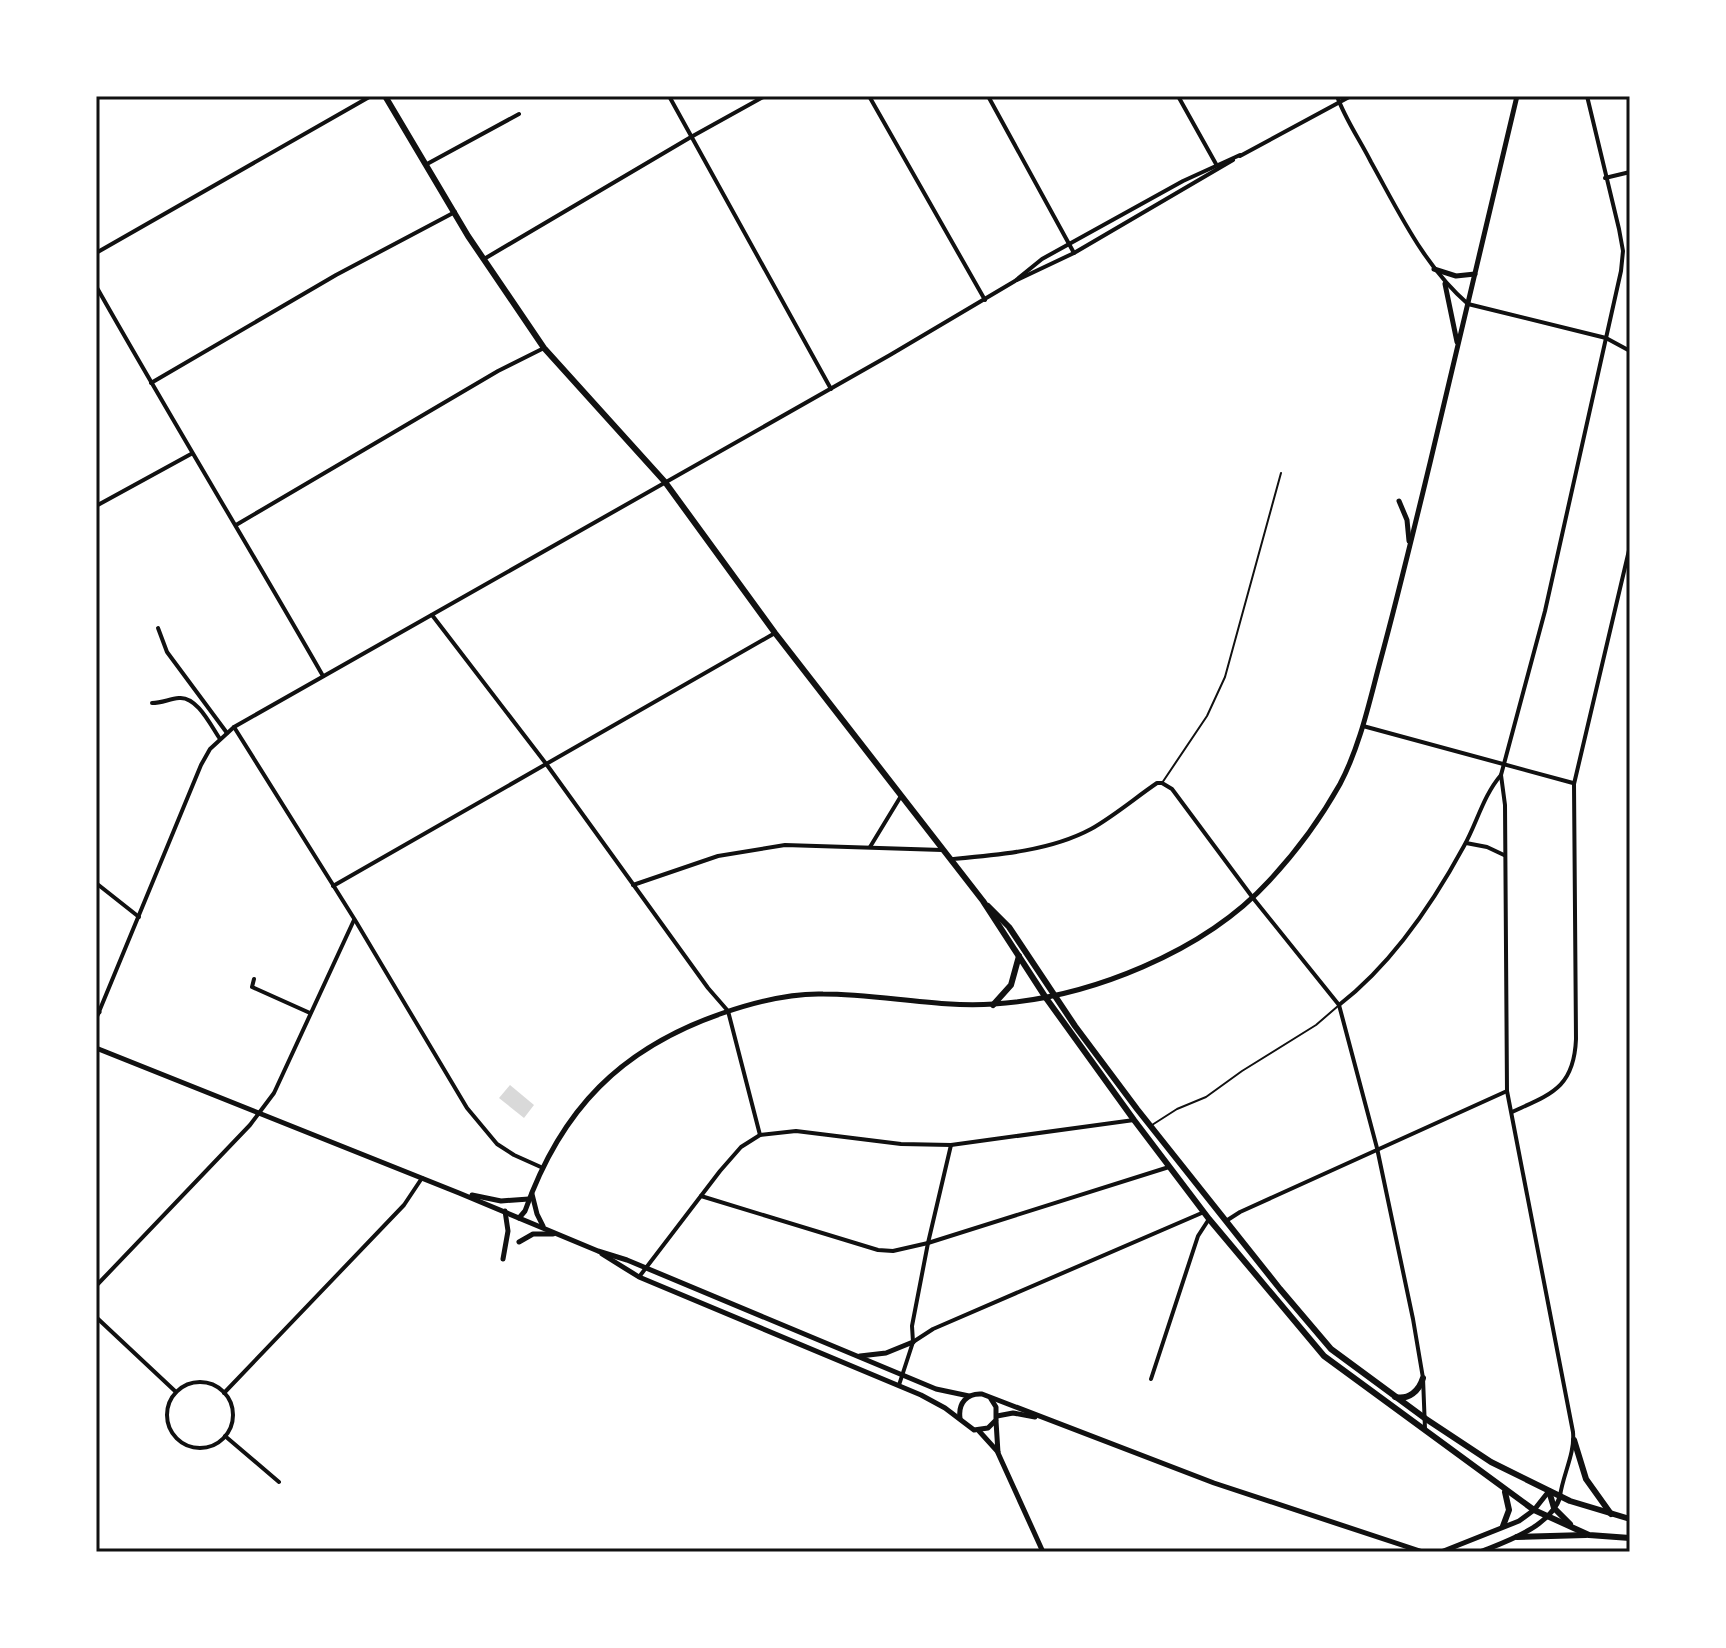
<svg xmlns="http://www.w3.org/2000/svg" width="1726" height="1648" viewBox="0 0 1726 1648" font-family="'Times New Roman',serif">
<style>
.water{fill:#d9d9d9}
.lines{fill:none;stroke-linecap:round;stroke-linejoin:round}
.service{stroke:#111;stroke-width:2}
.minor{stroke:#111;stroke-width:4}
.tertiary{stroke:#111;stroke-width:5}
.primary{stroke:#111;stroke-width:6}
.neatline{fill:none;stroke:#111;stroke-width:3}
</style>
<rect width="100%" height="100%" fill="#fff"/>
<path class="water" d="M510,1085L534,1105L524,1118L499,1098Z"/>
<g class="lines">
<g class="service">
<path d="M1162,783L1207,716L1225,677L1281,473"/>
<path d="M1152,1125L1177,1109L1206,1097L1242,1071L1316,1025L1338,1006"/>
</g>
<g class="minor">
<path d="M669,96L831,389"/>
<path d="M869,96L985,300"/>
<path d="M988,96L1074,253"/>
<path d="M1178,96L1216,164"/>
<path d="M1337,96C1345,119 1360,140 1371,162C1399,212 1424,266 1468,304L1606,338L1630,351"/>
<path d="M1240,156L1351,96"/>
<path d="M427,164L519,114"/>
<path d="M1605,178L1630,172"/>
<path d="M96,253L371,96"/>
<path d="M484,259L691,137L765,96"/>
<path d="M1017,280L1074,253L1233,160"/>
<path d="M96,286C170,417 248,545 323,676"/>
<path d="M151,383L336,275L455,212"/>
<path d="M96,506L191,454"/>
<path d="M236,525L498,371L544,348"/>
<path d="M432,615L547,765L708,988L728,1011L760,1135"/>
<path d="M158,628L167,652L227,733"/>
<path d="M152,703C162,703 169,699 179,698C197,696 211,726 220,739"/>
<path d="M1363,726L1573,783"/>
<path d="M234,727L355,920L467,1108L497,1144L514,1155L543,1168"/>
<path d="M1501,775L1505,805L1507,1091L1573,1432C1575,1454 1563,1474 1560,1496"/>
<path d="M1466,843L1487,847L1504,855"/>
<path d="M870,847L901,796"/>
<path d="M952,859C998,855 1050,851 1091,829C1114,816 1135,798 1157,783H1162L1172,789L1253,898L1339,1005L1377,1148L1413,1319L1423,1378L1425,1429"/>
<path d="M96,883L139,917"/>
<path d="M633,885L718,856L785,845L942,850"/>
<path d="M333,886L775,633"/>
<path d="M254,979L252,987L310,1013"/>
<path d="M1339,1005C1392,964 1432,905 1464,846C1477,823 1483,796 1501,775L1545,611L1621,271L1623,251L1619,229L1587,96"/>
<path d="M96,1019L201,765L210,749L234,727L890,355L1015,281L1042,259L1183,181L1240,155"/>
<path d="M1512,1112C1551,1094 1574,1088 1576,1039L1574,784L1630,546"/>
<path d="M701,1196L878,1250L893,1251L928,1243L1169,1167"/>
<path d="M1226,1221L1240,1212L1507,1091"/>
<path d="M639,1277L720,1171L741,1147L760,1135L796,1131L901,1144L951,1145L1134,1120"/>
<path d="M96,1286L250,1125L274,1093L354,920"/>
<path d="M96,1317L176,1392"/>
<path d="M913,1342L912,1326L928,1243L951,1145"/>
<path d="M1151,1379L1198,1236L1209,1219"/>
<circle cx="200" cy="1415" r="33"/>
<path d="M899,1385L913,1342L933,1329L1204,1212"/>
<path d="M224,1393L404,1205L422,1178"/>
<path d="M225,1436L279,1482"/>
</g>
<g class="tertiary">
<path d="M1434,269L1456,276L1475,274"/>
<path d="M1445,284L1457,342"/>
<path d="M1399,501L1407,520L1409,541"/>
<path d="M96,1015L99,1012"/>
<path d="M96,1048L459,1193L598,1251L627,1260L936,1389L969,1396"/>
<path d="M532,1194L537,1214L543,1226"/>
<path d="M472,1195L501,1201L529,1199"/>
<path d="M519,1218L525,1211C561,1109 621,1048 723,1013C755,1002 789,993 823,994C880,994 937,1008 994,1004C1089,998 1204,952 1269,881C1296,852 1321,818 1340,784C1360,746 1369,703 1380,662C1398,596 1414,529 1430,463C1459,341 1488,218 1517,96"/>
<path d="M519,1242L533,1234H553"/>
<path d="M602,1254L639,1277L921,1395L945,1408L974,1430L988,1428L996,1420V1407L991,1399"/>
<path d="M503,1259L508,1231L505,1211"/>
<path d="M860,1356L886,1353L913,1342"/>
<path d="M997,1416L1013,1413L1035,1417"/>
<path d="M960,1418C958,1403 967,1393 982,1394L1214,1483L1423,1552"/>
<path d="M996,1421L998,1453L1043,1552"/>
<path d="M979,1431L998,1452"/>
<path d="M1441,1552L1519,1521L1534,1510L1549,1491"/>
<path d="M1480,1552C1507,1541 1550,1527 1560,1497"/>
</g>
<g class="primary">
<path d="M385,96L468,236L544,348L665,482L775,633L983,901L1046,998L1134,1120L1209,1219L1324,1356L1534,1510L1589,1535L1630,1538"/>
<path d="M988,906L1009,927L1075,1026L1137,1109L1280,1289L1331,1349L1426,1419L1491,1462L1570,1501L1630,1519"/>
<path d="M993,1005L1011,985L1019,956"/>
<path d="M1395,1397C1409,1400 1419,1391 1423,1378"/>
<path d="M1574,1440L1586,1479L1611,1514"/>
<path d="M1549,1491L1554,1508L1570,1524"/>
<path d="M1503,1526L1509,1510L1505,1492"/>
<path d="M1517,1537L1586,1535"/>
</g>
</g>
<rect width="1726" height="1648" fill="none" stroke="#ffffff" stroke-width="196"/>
<rect x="98" y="98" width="1530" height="1452" class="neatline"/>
</svg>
